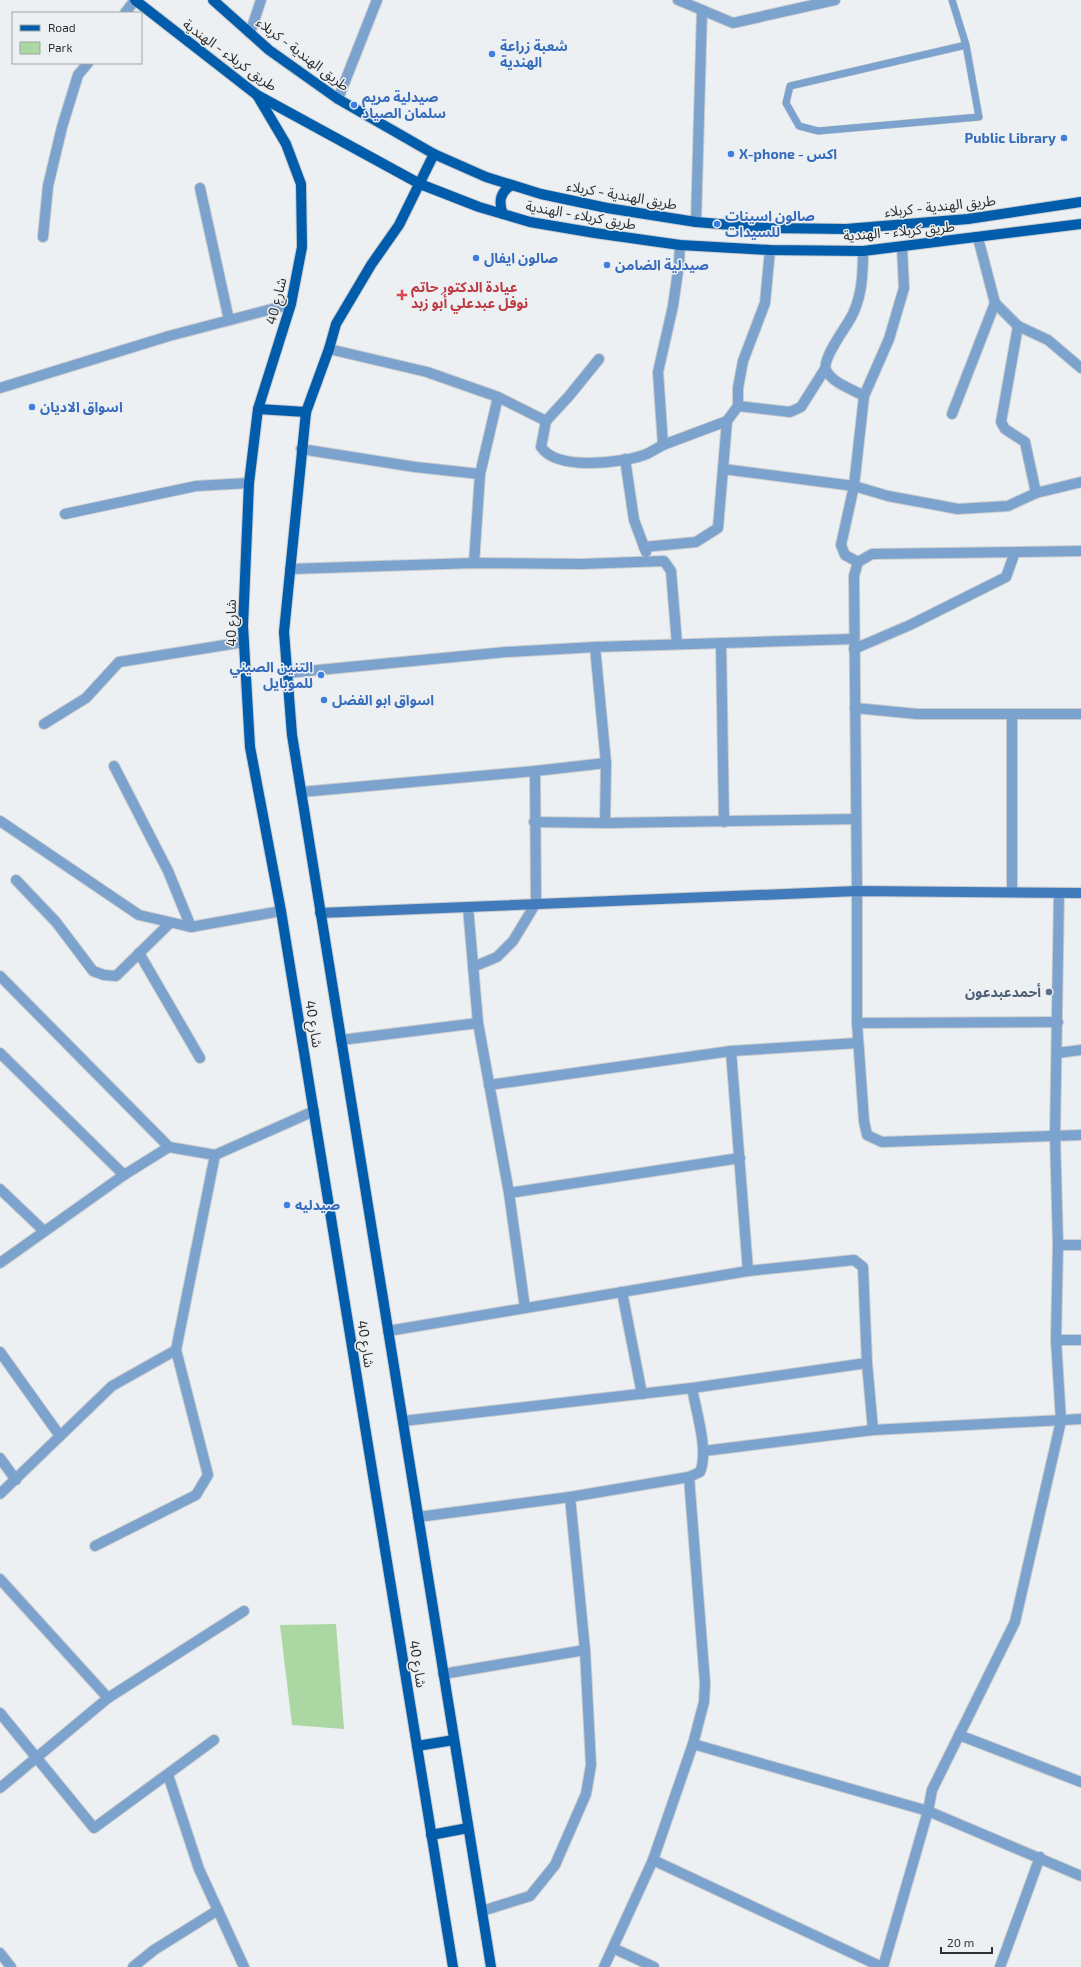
<svg xmlns="http://www.w3.org/2000/svg" width="1081" height="1967" viewBox="0 0 1081 1967" font-family="'Exo 2','Noto Sans Arabic',sans-serif">
<style>
.park{fill:#abd7a2}
.lines{fill:none;stroke-linecap:round;stroke-linejoin:round}
.lane-casing{stroke:#cbcdcf;stroke-width:8}
.street-casing{stroke:#cbcdcf;stroke-width:12}
.secondary-casing{stroke:#cbcdcf;stroke-width:12}
.primary-casing{stroke:#cbcdcf;stroke-width:12}
.lane{stroke:#7ca2ce;stroke-width:7}
.street{stroke:#7ca2ce;stroke-width:10}
.secondary{stroke:#417bbb;stroke-width:10}
.primary{stroke:#015dac;stroke-width:10}
.shop-dot{fill:#3f7fe0;stroke:#edf0f2;stroke-width:1.5}
.health-dot{fill:#e0444e;stroke:#edf0f2;stroke-width:1.5}
.service-dot{fill:#5c6f8a;stroke:#edf0f2;stroke-width:1.5}
.labels{text-anchor:middle;stroke-width:3;stroke-linejoin:round;paint-order:stroke}
.shop-label{font-size:14px;font-weight:bold;fill:#366cbe;stroke:#edf0f2;text-anchor:start}
.street-label{font-size:14px;fill:#2e2f30;stroke:#edf0f2}
.health-label{font-size:14px;font-weight:bold;fill:#be3a42;stroke:#edf0f2;text-anchor:start}
.service-label{font-size:14px;font-weight:bold;fill:#4e5e75;stroke:#edf0f2;text-anchor:end}
</style>
<rect width="100%" height="100%" fill="#edf0f2"/>
<path class="park" d="M336,1624L344,1729L292,1725L280,1625Z"/>
<g class="lines">
<defs>
<path id="lane" d="M952,0L966,45L979,117L818,131L799,126L786,103L790,86L966,45"/>
<g id="street">
<path d="M678,0L733,23L835,0"/>
<path d="M125,13L135,0"/>
<path d="M250,33L261,0"/>
<path d="M338,99L377,0"/>
<path d="M200,188L229,320"/>
<path d="M696,222L702,10"/>
<path d="M43,237L48,186L62,127L78,75L88,63"/>
<path d="M978,238L995,303L1018,326L1048,340L1081,368"/>
<path d="M863,251C863,275 862,300 849,321C843,331 822,360 826,370C832,383 852,389 864,396"/>
<path d="M1018,326L1001,422L1005,429L1025,442L1036,493"/>
<path d="M329,349L427,372L498,397L546,421"/>
<path d="M599,359L569,396L546,421L541,447C557,471 620,463 644,455C650,453 657,448 663,445L658,372L673,306L679,264L680,245"/>
<path d="M0,388L169,336L291,304"/>
<path d="M738,406L790,412L801,407L825,369"/>
<path d="M952,414L995,303"/>
<path d="M663,445L727,421"/>
<path d="M301,449L415,467L480,474"/>
<path d="M625,459L634,520L646,552"/>
<path d="M723,469L854,486L888,496L958,509L1008,506L1036,493L1081,482"/>
<path d="M65,514L196,486L249,483"/>
<path d="M644,547L696,542L718,528L727,421L738,406V388L743,361L765,303L770,250"/>
<path d="M1081,551L872,554L858,562L854,576L857,891V1023L864,1121L867,1135L882,1142L1081,1135"/>
<path d="M858,562L845,555L841,545L854,486L864,396L889,339L904,288L902,247"/>
<path d="M474,563L480,474L498,397"/>
<path d="M290,569L474,563L581,564L664,561L671,571L677,644"/>
<path d="M721,643L724,822"/>
<path d="M595,647L606,763L605,823"/>
<path d="M854,649L910,625L1006,577L1015,552"/>
<path d="M287,673L506,652L595,647L854,639"/>
<path d="M855,708L917,714H1081"/>
<path d="M44,724L86,698L119,662L244,642"/>
<path d="M114,766L168,871L191,927"/>
<path d="M301,792L535,771L606,763"/>
<path d="M0,821L139,915L191,927L281,911"/>
<path d="M534,822L605,823L856,819"/>
<path d="M16,880L56,922L93,971L104,975L116,976L170,923"/>
<path d="M1012,892V714"/>
<path d="M468,907L478,1023L509,1193L525,1308"/>
<path d="M139,953L200,1058"/>
<path d="M473,967L497,957L513,941L536,903L535,771"/>
<path d="M0,976L169,1147"/>
<path d="M857,1023L1058,1022"/>
<path d="M341,1040L478,1023"/>
<path d="M731,1051L748,1271"/>
<path d="M0,1053L124,1175"/>
<path d="M1057,1053L1081,1050"/>
<path d="M489,1085L731,1051L857,1043"/>
<path d="M0,1189L44,1231"/>
<path d="M509,1193L740,1158"/>
<path d="M1058,1245H1081"/>
<path d="M0,1263L124,1175L169,1147L215,1155L314,1111"/>
<path d="M622,1292L642,1394"/>
<path d="M388,1331L748,1271L854,1260L863,1267L867,1363L873,1430"/>
<path d="M1056,1340H1081"/>
<path d="M0,1352L60,1436"/>
<path d="M403,1421L692,1388L867,1363"/>
<path d="M704,1451L873,1430L1081,1419"/>
<path d="M0,1458L16,1480"/>
<path d="M0,1494L112,1386L176,1350L215,1155"/>
<path d="M418,1517L570,1497L689,1477L700,1472C709,1451 696,1411 692,1388"/>
<path d="M95,1546L196,1495L208,1475L176,1350"/>
<path d="M0,1579L108,1698L244,1611"/>
<path d="M443,1674L585,1650"/>
<path d="M0,1713L94,1828L214,1740"/>
<path d="M959,1735L1081,1782"/>
<path d="M693,1744L928,1811L1081,1876"/>
<path d="M168,1775L199,1869L244,1967"/>
<path d="M0,1788L108,1698"/>
<path d="M653,1860L882,1967"/>
<path d="M482,1911L530,1896L555,1865L586,1794L591,1765L585,1650L570,1497"/>
<path d="M613,1948L654,1967"/>
<path d="M0,1953L11,1967"/>
<path d="M133,1967L154,1950L218,1910"/>
<path d="M604,1967L653,1860L693,1744L704,1702L705,1683L689,1477"/>
<path d="M883,1967L928,1811L932,1790L1015,1622L1061,1421L1056,1340L1058,1245L1055,1135L1059,893"/>
<path d="M1000,1967L1040,1857"/>
</g>
<path id="secondary" d="M320,913L857,891L1081,893"/>
<g id="primary">
<path d="M135,0L257,95L420,184L479,207L530,222L595,233L680,245L770,250L863,251L1081,224"/>
<path d="M213,0L269,50L338,99L434,154L486,177L541,194L607,208L696,222L768,228L846,229L968,219L1081,202"/>
<path d="M257,95L286,144L301,184L302,247L291,304L258,409L249,483L243,626L250,747L281,911L453,1967"/>
<path d="M434,154L399,225L371,265L336,324L329,349L306,412L284,632L292,735L491,1967"/>
<path d="M503,214C498,201 500,192 512,185"/>
<path d="M258,409L306,412"/>
<path d="M417,1746L454,1740"/>
<path d="M431,1835L468,1828"/>
</g>
</defs>
<use href="#lane" class="lane-casing"/>
<use href="#street" class="street-casing"/>
<use href="#secondary" class="secondary-casing"/>
<use href="#primary" class="primary-casing"/>
<use href="#lane" class="lane"/>
<use href="#street" class="street"/>
<use href="#secondary" class="secondary"/>
<use href="#primary" class="primary"/>
</g>
<g class="shop-dot">
<circle cx="492" cy="54" r="4"/>
<circle cx="354" cy="105" r="4"/>
<circle cx="1064" cy="138" r="4"/>
<circle cx="731" cy="154" r="4"/>
<circle cx="717" cy="224" r="4"/>
<circle cx="476" cy="258" r="4"/>
<circle cx="607" cy="265" r="4"/>
<circle cx="32" cy="407" r="4"/>
<circle cx="321" cy="675" r="4"/>
<circle cx="324" cy="700" r="4"/>
<circle cx="287" cy="1205" r="4"/>
</g>
<path class="health-dot" d="M400 289h4v4h4v4h-4v4h-4v-4h-4v-4h4z"/>
<circle class="service-dot" cx="1049" cy="992" r="4"/>
<g class="labels">
<g class="shop-label">
<text x="500" y="51">شعبة زراعة<tspan x="500" dy="16">الهندية</tspan></text>
<text x="362" y="102">صيدلية مريم<tspan x="362" dy="16">سلمان الصياد</tspan></text>
<text x="1056" y="143" text-anchor="end">Public Library</text>
<text x="739" y="159">X-phone - اكس</text>
<text x="725" y="221">صالون اسينات<tspan x="725" dy="16">للسيدات</tspan></text>
<text x="484" y="263">صالون ايفال</text>
<text x="615" y="270">صيدلية الضامن</text>
<text x="40" y="412">اسواق الاديان</text>
<text x="313" y="672" text-anchor="end">التنين الصيني<tspan x="313" dy="16">للموبايل</tspan></text>
<text x="332" y="705">اسواق ابو الفضل</text>
<text x="295" y="1210">صيدليه</text>
</g>
<g class="street-label">
<text transform="translate(303 54) rotate(37)" y="5">طريق الهندية - كربلاء</text>
<text transform="translate(230 55) rotate(36)" y="5">طريق كربلاء - الهندية</text>
<text transform="translate(622 195) rotate(10)" y="5">طريق الهندية - كربلاء</text>
<text transform="translate(940 206) rotate(-6)" y="5">طريق الهندية - كربلاء</text>
<text transform="translate(581 215) rotate(10)" y="5">طريق كربلاء - الهندية</text>
<text transform="translate(899 231) rotate(-5)" y="5">طريق كربلاء - الهندية</text>
<text transform="translate(276 301) rotate(-76)" y="5">شارع 40</text>
<text transform="translate(231 623) rotate(-90)" y="5">شارع 40</text>
<text transform="translate(314 1024) rotate(81)" y="5">شارع 40</text>
<text transform="translate(366 1344) rotate(81)" y="5">شارع 40</text>
<text transform="translate(418 1664) rotate(81)" y="5">شارع 40</text>
</g>
<g class="health-label">
<text x="411" y="292">عيادة الدكتور حاتم<tspan x="411" dy="16">نوفل عبدعلي أبو زبد</tspan></text>
</g>
<g class="service-label">
<text x="1041" y="997">أحمدعبدعون</text>
</g>
</g>
<rect x="12" y="12" width="130" height="52" fill="#edf0f2" stroke="#a1a3a4"/>
<rect x="20" y="25" width="20" height="6" fill="#015dac" stroke="#a1a3a4"/>
<text x="48" y="32" font-size="12" fill="#2e2f30">Road</text>
<rect x="20" y="42" width="20" height="12" fill="#abd7a2" stroke="#a1a3a4"/>
<text x="48" y="52" font-size="12" fill="#2e2f30">Park</text>
<path d="M941 1947v6h51v-6" fill="none" stroke="#2e2f30" stroke-width="2"/>
<text x="947" y="1947" font-size="12" fill="#2e2f30" stroke="#edf0f2" stroke-width="3" paint-order="stroke">20 m</text>
</svg>
